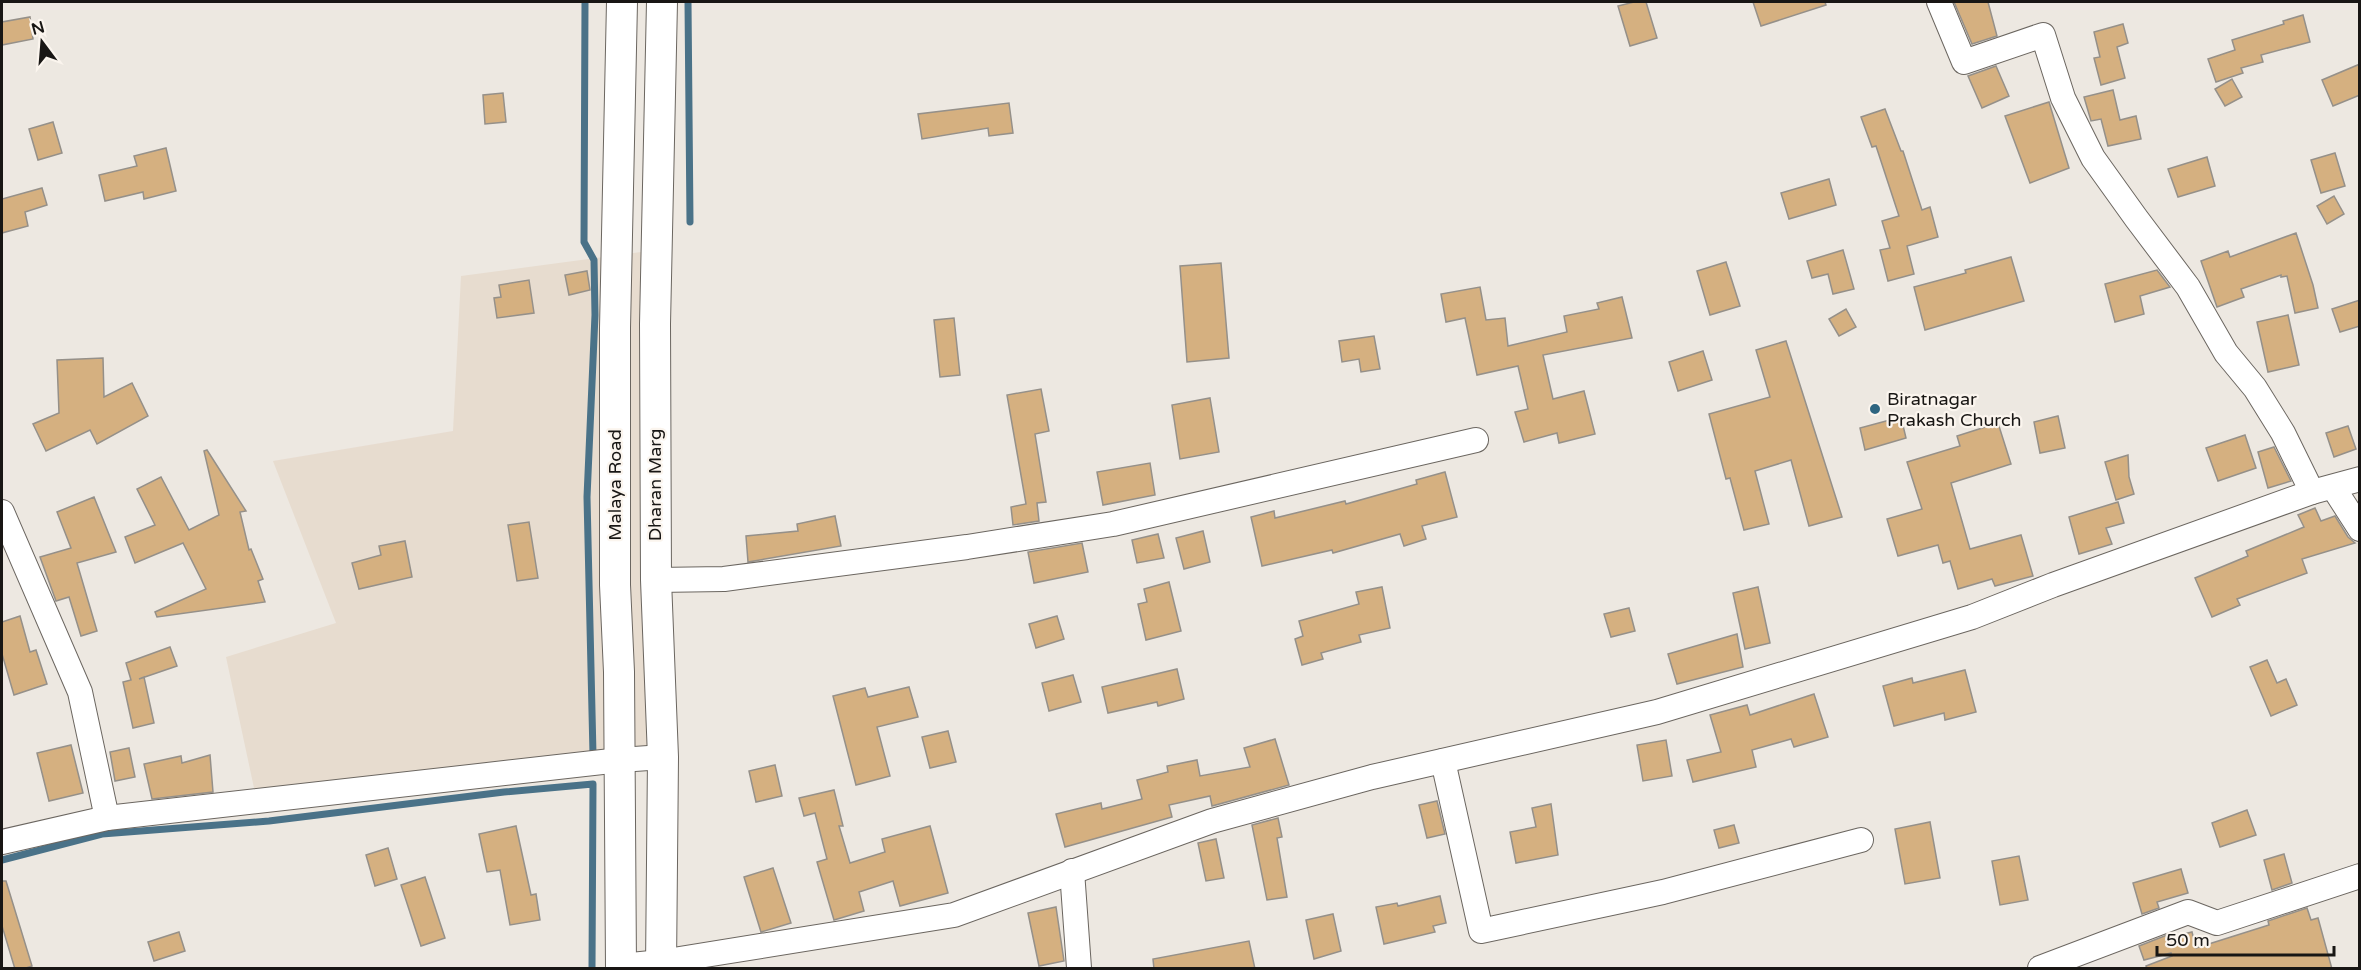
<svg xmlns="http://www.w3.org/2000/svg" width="2361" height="970" viewBox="0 0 2361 970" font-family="'Varela Round',sans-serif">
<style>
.built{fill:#e7dccf}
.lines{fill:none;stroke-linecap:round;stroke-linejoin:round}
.stream{stroke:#4a7288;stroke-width:7}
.building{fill:#d5b080;stroke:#959089;stroke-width:1.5}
.minor-casing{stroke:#6b6660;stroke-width:26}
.major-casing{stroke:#6b6660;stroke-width:32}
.minor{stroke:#fff;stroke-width:24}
.major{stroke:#fff;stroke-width:30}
.poi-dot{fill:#2e6580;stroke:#fbf5ee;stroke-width:2}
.labels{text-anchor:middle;stroke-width:4.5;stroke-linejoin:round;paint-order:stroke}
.poi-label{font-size:18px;fill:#181614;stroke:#fbf5ee;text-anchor:start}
.street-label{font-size:18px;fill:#181614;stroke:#fbf5ee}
</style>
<rect width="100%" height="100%" fill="#ede8e1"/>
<path class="built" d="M656,250L663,757L257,802L226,657L336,623L273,461L453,431L461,276Z"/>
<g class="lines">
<g class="stream">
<path d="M585,2L584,242L594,260L595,315L587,497L593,754"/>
<path d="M688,2L690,222"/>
<path d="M2,860L102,834L269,821L504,792L593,784L592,968"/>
</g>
</g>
<g class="building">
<path d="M1634,2H1646L1657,38L1630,46L1618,6Z"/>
<path d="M1753,2H1825L1826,5L1761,26Z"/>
<path d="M1954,2H1988L1997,36L1972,44Z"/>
<path d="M2303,15L2310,42L2261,55L2263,62L2241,68L2243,73L2216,82L2208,59L2235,50L2232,40L2284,24L2283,21Z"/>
<path d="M30,17L33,39L2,45V22Z"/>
<path d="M2123,24L2128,43L2117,47L2125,78L2101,85L2094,58L2100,57L2094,32Z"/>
<path d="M2360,64V95L2333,106L2322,80Z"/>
<path d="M1996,66L2009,96L1982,108L1968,76Z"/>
<path d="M2232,79L2242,97L2225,106L2215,89Z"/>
<path d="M2113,90L2120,120L2136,116L2141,139L2108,146L2101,119L2091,121L2084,97Z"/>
<path d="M503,93L506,122L485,124L483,95Z"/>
<path d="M2049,102L2069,168L2030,183L2005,116Z"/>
<path d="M1009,103L1013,133L989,136L988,128L922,139L918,114Z"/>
<path d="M1885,109L1901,151H1903L1922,210L1930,207L1938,237L1907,246L1914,274L1888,281L1880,250L1890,248L1882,221L1899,216L1876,146L1872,147L1861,117Z"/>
<path d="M53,122L62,153L38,160L29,129Z"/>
<path d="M166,148L176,191L144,199L143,192L105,201L99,175L137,166L134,156Z"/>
<path d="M2335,153L2345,186L2321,193L2311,160Z"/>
<path d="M2207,157L2215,186L2178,197L2168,169Z"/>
<path d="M1829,179L1836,205L1789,219L1781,193Z"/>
<path d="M42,188L47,205L25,212L28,226L2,233V199Z"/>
<path d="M2334,196L2344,214L2327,224L2317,206Z"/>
<path d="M2296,233L2313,285L2318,308L2295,313L2287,276L2281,277V275L2241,289L2244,297L2217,307L2201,261L2228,251L2230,257Z"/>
<path d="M1843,250L1854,289L1833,294L1828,274L1812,278L1807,261Z"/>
<path d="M2011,257L2024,301L1925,330L1914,287L1966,273L1965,270Z"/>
<path d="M1726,262L1740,306L1710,315L1697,271Z"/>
<path d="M1221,263L1229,358L1187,362L1180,266Z"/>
<path d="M2157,270L2170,287L2140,296L2144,314L2115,322L2105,284Z"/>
<path d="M587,271L590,290L569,295L565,275Z"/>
<path d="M529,280L534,313L497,318L494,298L501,297L499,285Z"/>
<path d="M1480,287L1486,320L1505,318L1508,346L1567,332L1564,316L1599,309L1597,303L1622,297L1632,338L1543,355L1553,399L1584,391L1595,434L1559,443L1557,433L1524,442L1515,412L1528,409L1518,366L1477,375L1465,318L1446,322L1441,294Z"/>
<path d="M2360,300V326L2340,332L2332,309Z"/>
<path d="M1846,309L1856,327L1839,336L1829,319Z"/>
<path d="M2288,315L2299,365L2268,372L2257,322Z"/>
<path d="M954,318L960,375L940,377L934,320Z"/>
<path d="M1374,336L1380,369L1361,372L1359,359L1342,362L1339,341Z"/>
<path d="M1786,341L1842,517L1809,526L1791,460L1755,471L1769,524L1744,530L1730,478L1726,479L1709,414L1770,397L1756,350Z"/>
<path d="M1703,351L1712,380L1678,391L1669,362Z"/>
<path d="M103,358L104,397L132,383L148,416L97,444L90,430L46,451L33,424L59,413L57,360Z"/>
<path d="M1041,389L1049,431L1035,434L1046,502L1037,503L1039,521L1013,525L1011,507L1026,504L1007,395Z"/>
<path d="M1210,398L1219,452L1180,459L1172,405Z"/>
<path d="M2058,416L2065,448L2040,453L2034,422Z"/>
<path d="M1901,417L1906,438L1865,450L1860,428Z"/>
<path d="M1998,423L2011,464L1951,483L1970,549L2021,535L2033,576L1995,586L1992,579L1958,589L1950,561L1943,563L1938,545L1898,556L1887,519L1922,509L1907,462L1960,446L1957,436Z"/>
<path d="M2348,426L2356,449L2334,457L2326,433Z"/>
<path d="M2245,435L2256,468L2218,481L2206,448Z"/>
<path d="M2274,447L2291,481L2268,488L2258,452Z"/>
<path d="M207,450L246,511L240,512L249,550L251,549L263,579L258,581L265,602L157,617L155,612L206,589L183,543L135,563L125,537L155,525L137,489L161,477L189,530L219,515L204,451Z"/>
<path d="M2128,455L2129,477L2134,494L2116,500L2105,462Z"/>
<path d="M1150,463L1155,495L1103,505L1097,472Z"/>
<path d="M1445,472L1457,517L1422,526L1426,539L1404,546L1400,534L1333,553L1332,550L1262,566L1251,517L1274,511L1275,518L1345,501L1346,504L1417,484L1416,480Z"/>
<path d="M94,497L116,552L77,563L97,631L81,636L69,597L56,601L40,557L71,548L57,512Z"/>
<path d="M2118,502L2124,523L2106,528L2112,544L2079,554L2069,517Z"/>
<path d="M2315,508L2321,521L2335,516L2348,537L2355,543L2302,559L2307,573L2237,599L2240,605L2212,617L2195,578L2248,556L2246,551L2304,527L2298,515Z"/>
<path d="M835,516L841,546L748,562L746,536L798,531L797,524Z"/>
<path d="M529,522L538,578L517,581L508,525Z"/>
<path d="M1203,531L1210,562L1184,569L1176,538Z"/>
<path d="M1158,534L1164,558L1137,563L1132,540Z"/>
<path d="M405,541L412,577L359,589L352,563L381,555L379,546Z"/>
<path d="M1082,543L1088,572L1034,583L1028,552Z"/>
<path d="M1169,582L1181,631L1146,640L1138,604L1147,602L1144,589Z"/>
<path d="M1382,587L1390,628L1359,635L1361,642L1321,653L1323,659L1302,665L1295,639L1303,636L1299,621L1359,604L1356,592Z"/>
<path d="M1758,587L1770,643L1745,649L1733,593Z"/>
<path d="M1629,608L1635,631L1611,637L1604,614Z"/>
<path d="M20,616L30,652L36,650L47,684L14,695L2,654V622Z"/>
<path d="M1057,616L1064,639L1036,648L1029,624Z"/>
<path d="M1737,634L1743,667L1677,684L1668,654Z"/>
<path d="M170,647L177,666L139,679L144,677L154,723L133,728L123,682L131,680L126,663Z"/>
<path d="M2267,660L2277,683L2286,679L2297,705L2271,716L2250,667Z"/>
<path d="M1177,669L1184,699L1158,706L1157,702L1108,713L1102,687Z"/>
<path d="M1965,670L1976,712L1945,720L1944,713L1894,726L1883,686L1912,678L1913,683Z"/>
<path d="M1073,675L1081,702L1049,711L1042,683Z"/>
<path d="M909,687L918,717L877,727L890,776L856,785L833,696L865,688L868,697Z"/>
<path d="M1814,694L1828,737L1794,747L1791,739L1752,750L1756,767L1693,782L1687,760L1721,752L1710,715L1747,705L1750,715Z"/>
<path d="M948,731L956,762L930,768L922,737Z"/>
<path d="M1275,739L1289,785L1212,806L1210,796L1169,805L1172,817L1065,847L1056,814L1101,803L1102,809L1142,799L1137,780L1168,772L1167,766L1197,760L1200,776L1250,767L1244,748Z"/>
<path d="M1666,740L1672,776L1643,781L1637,745Z"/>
<path d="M71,745L83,793L49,801L37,753Z"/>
<path d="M129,748L135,777L115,781L110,752Z"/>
<path d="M210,755L213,792L152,799L144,764L181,756L182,763Z"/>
<path d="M775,765L782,796L756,802L749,771Z"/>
<path d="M834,790L843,826H839L850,863L885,852L882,839L930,826L948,893L900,906L893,881L859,892L864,911L834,920L817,862L827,859L815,813L804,816L799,798Z"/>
<path d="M1437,801L1445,834L1427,838L1419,805Z"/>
<path d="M1551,804L1558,855L1516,863L1510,832L1536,827L1532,808Z"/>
<path d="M2247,810L2256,835L2220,847L2212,823Z"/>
<path d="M1278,818L1282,837L1277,838L1287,897L1267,900L1252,825Z"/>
<path d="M1930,822L1940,878L1905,884L1895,829Z"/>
<path d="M1734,825L1739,843L1719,848L1714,830Z"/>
<path d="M516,826L531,895L536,894L540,920L510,925L500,870L487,872L479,834Z"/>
<path d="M1216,839L1224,878L1206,881L1198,843Z"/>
<path d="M388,848L397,879L375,886L366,855Z"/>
<path d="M2284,854L2292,883L2272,890L2264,860Z"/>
<path d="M2019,856L2028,900L2000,905L1992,861Z"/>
<path d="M773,868L791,923L761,932L744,877Z"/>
<path d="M2181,869L2188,893L2157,902L2159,908L2142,914L2133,883Z"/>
<path d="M425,877L445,938L421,946L401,885Z"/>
<path d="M2,881H6L32,966L23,969H15L2,926Z"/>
<path d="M1440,896L1446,923L1433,926L1435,932L1384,944L1376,907L1397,903L1398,906Z"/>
<path d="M1056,907L1064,961L1039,966L1028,913Z"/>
<path d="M2307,908L2311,920L2318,918L2332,969H2147L2146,966L2172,956L2171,953L2144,960L2139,946L2167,935L2168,938L2192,932L2196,948L2269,925L2268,921Z"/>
<path d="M1333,914L1341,951L1314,959L1306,920Z"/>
<path d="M179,932L185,951L154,961L148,942Z"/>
<path d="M1249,941L1255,969H1154L1153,959Z"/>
</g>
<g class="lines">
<defs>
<g id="minor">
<path d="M1939,2L1964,62L2043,35L2063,98L2093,158L2136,218L2188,287L2226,353L2255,388L2283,433L2312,492"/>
<path d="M2333,487L2360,529"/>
<path d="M2,512L80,692L107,818"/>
<path d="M656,580L724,579L967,547L1113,524L1476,440"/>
<path d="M1443,761L1481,931L1663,892L1861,840"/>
<path d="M2,842L107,818L620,760L663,757"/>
<path d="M1072,871L1079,968"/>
<path d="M621,966L661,962L954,915L1212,821L1372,777L1657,712L1972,617L2053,585L2312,492L2360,479"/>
<path d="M2040,968L2188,912L2217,923L2360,876"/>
</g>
<g id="major">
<path d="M621,968L619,672L615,585V328L622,2"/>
<path d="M661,968L663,757L656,580L655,324L662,2"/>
</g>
</defs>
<use href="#minor" class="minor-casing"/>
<use href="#major" class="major-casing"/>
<use href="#minor" class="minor"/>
<use href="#major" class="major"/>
</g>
<circle class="poi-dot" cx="1875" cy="409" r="6"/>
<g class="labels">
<g class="poi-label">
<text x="1887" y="405">Biratnagar<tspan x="1887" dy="21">Prakash Church</tspan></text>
</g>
<g class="street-label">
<text transform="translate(615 485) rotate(-90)" y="6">Malaya Road</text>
<text transform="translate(655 485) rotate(-90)" y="6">Dharan Marg</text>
</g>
</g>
<rect width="2361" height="970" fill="none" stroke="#181614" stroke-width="6"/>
<g transform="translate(42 42) rotate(344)" stroke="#fbf5ee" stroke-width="4.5" paint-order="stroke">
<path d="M0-4.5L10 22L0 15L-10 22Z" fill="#181614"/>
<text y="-9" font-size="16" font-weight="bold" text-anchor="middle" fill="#181614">N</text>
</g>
<path d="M2157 946v9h177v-9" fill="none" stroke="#181614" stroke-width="3"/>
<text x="2166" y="946" font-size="18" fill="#181614" stroke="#fbf5ee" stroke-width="4.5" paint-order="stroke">50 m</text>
</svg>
